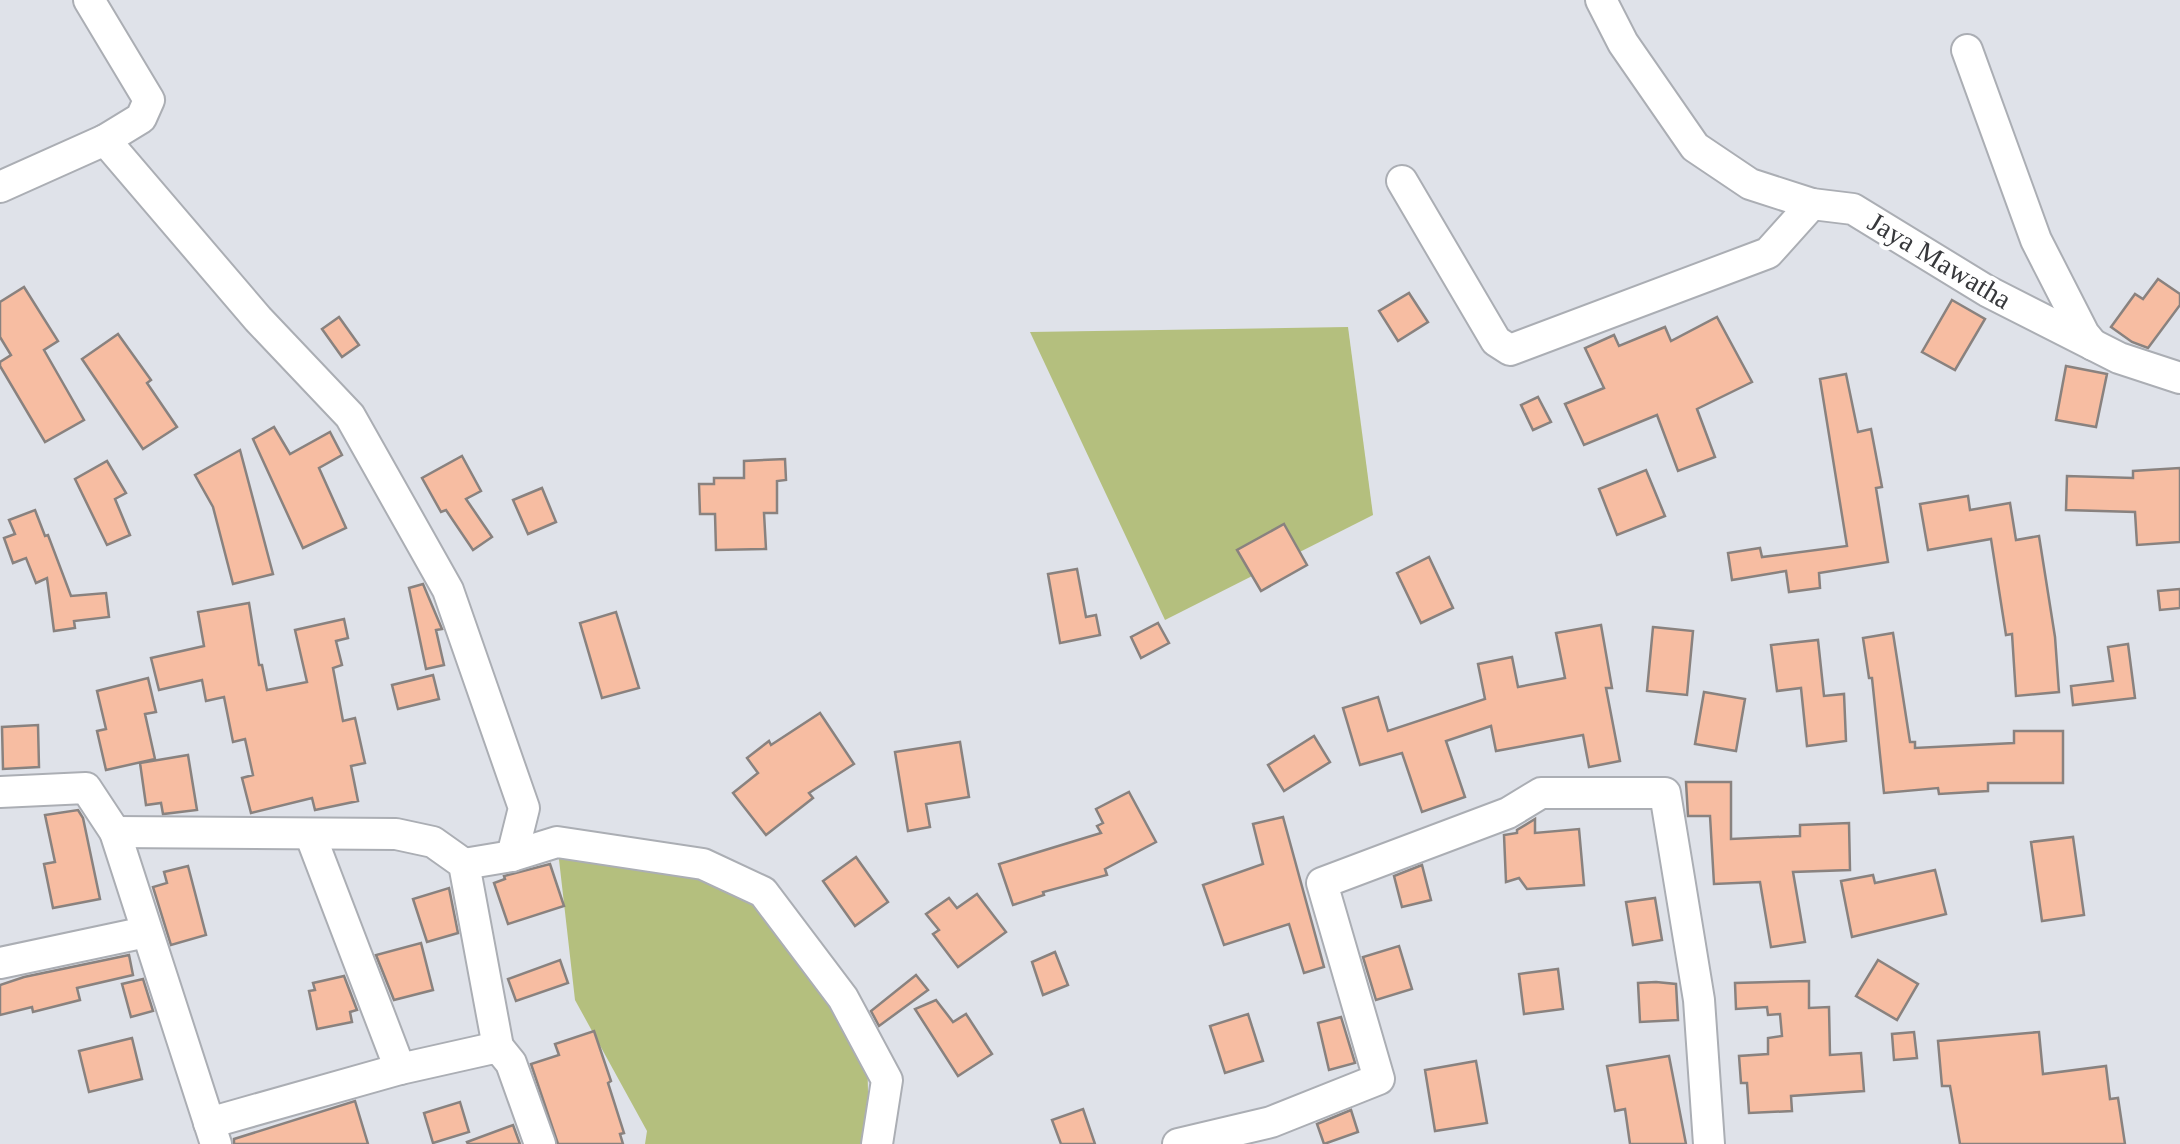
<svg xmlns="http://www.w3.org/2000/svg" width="2180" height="1144" viewBox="0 0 2180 1144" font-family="Georgia,serif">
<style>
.green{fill:#b4bf7e}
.building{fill:#f7bda2;stroke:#89827f;stroke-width:2.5}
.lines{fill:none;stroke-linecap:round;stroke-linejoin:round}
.street-casing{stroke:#abaeb4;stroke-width:34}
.street{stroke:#fff;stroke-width:30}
.labels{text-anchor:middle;stroke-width:8;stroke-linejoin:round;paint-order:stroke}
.street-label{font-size:28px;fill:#37383b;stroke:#fff}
</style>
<rect width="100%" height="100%" fill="#dfe2e9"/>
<g class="green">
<path d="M1348,327L1373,515L1165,620L1030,332Z"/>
<path d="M557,842L763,892L867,1042L869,1144H645L647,1131L575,1000Z"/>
</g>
<g class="building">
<path d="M2158,279L2180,294V305L2148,348L2132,342L2111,327L2135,294L2143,299Z"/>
<path d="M24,287L58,341L44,350L84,420L45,442L0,366V362L11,355L0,337V302Z"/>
<path d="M1409,293L1428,322L1398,341L1379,311Z"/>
<path d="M1952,300L1985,319L1955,370L1922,352Z"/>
<path d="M339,317L359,345L342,357L322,329Z"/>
<path d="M1717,317L1752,382L1697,409L1715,457L1678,471L1657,415L1584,445L1565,404L1604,388L1585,348L1614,335L1619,346L1665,327L1671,341Z"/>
<path d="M118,334L151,380L147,383L177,427L143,449L82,359Z"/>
<path d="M2066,366L2107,374L2096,427L2056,420Z"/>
<path d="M1846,374L1858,432L1871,429L1882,487L1876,488L1888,562L1819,573L1820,588L1789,592L1786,571L1732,580L1728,553L1760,548L1762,557L1847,546L1820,379Z"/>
<path d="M1538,397L1551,422L1533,430L1521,405Z"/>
<path d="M274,427L290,454L330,432L342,455L319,468L346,528L303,548L253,439Z"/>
<path d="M240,450L273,574L233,584L213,507L195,475Z"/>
<path d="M462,456L481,491L466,499L492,537L473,550L446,510L441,512L422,478Z"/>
<path d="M785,459L786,480L777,481V513H764L766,549L716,550L715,514H700L699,484H714V478H744V461Z"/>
<path d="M107,461L126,493L115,499L130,535L107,545L75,479Z"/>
<path d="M2180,468V542L2137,545L2135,512L2066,510L2067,476L2133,478V471Z"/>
<path d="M1646,470L1665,516L1617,535L1599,489Z"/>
<path d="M542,488L556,522L528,534L513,500Z"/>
<path d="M1968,496L1970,510L2010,503L2016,540L2039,536L2055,637L2059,692L2016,696L2012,634L2006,635L1991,539L1928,550L1920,504Z"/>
<path d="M35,510L45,536L48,535L71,596L106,593L109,617L74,621L75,628L54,631L47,578L36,583L26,558L13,563L4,538L15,534L9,520Z"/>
<path d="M1284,524L1307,565L1261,591L1237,550Z"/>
<path d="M1429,557L1453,608L1421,623L1397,573Z"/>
<path d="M1077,569L1086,617L1096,615L1100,635L1060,643L1048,574Z"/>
<path d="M423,584L442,629L436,630L444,665L426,669L409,588Z"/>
<path d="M2180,589V608L2160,610L2158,591Z"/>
<path d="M249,603L259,665H262L267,690L307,682L295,630L344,619L348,638L336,641L342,665L333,668L343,721L355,718L365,763L351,766L358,801L315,810L312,798L251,813L242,778L253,775L245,739L233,742L224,697L206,701L202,680L159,690L151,658L204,646L198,612Z"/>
<path d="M616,612L639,688L602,698L580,623Z"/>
<path d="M1158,623L1169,643L1141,658L1131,637Z"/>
<path d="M1601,625L1612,688H1606L1620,761L1589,767L1583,735L1496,751L1491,726L1446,741L1465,797L1422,812L1402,753L1360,765L1343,708L1378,697L1388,731L1485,699L1478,664L1512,657L1518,687L1565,678L1556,633Z"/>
<path d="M1653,627L1693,631L1687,695L1647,691Z"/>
<path d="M1893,633L1910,742H1915V748L2014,743V731H2063V783H1988V791L1939,794L1938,788L1884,793L1872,678H1869L1863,638Z"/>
<path d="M1818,640L1824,696L1844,694L1846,741L1807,746L1801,688L1777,691L1771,645Z"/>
<path d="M2128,644L2135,698L2073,705L2071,686L2113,681L2108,647Z"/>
<path d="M433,675L439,699L398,709L392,685Z"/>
<path d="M148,678L156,712L145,714L155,759L106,770L97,731L106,729L97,691Z"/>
<path d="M1704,692L1745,699L1736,751L1695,744Z"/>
<path d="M820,713L854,764L809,793L813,798L766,835L733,793L758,773L747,758L769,741L771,745Z"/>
<path d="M38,725L39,767L3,769L2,727Z"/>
<path d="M1314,736L1330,762L1284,791L1268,765Z"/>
<path d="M960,742L969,797L926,804L930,827L908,831L895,752Z"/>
<path d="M188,755L197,810L163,814L161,803L146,805L140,763Z"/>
<path d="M1686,782H1731V839L1800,836V825L1849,823L1850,870L1793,872L1805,942L1771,947L1760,882L1714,884L1710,816H1688Z"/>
<path d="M1129,792L1156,842L1105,869L1107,875L1043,892L1044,895L1013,905L999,864L1101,833L1097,826L1103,823L1096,809Z"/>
<path d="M78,810L83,818L100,899L53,908L44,864L55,862L45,815Z"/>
<path d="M1283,817L1324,967L1304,973L1289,924L1224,945L1203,885L1263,864L1253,824Z"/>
<path d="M1535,819V833L1579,829L1584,885L1527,889L1519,878L1506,882L1504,835L1517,833V830Z"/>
<path d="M2073,837L2084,915L2042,921L2031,842Z"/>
<path d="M856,857L888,902L855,926L823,881Z"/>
<path d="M550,864L564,906L508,924L494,883L505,879L504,876Z"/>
<path d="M1422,865L1431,900L1402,907L1394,876Z"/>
<path d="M188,866L206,935L171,945L153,887L167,883L164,872Z"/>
<path d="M1935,870L1946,914L1852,937L1841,881L1873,875L1875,883Z"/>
<path d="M449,888L458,933L427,942L413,899Z"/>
<path d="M977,894L1006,932L958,967L933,934L939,930L926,914L949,898L957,908Z"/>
<path d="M1655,898L1662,940L1633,945L1626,902Z"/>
<path d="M421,943L433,990L394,1000L376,955Z"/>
<path d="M1399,946L1412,989L1376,1000L1363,957Z"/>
<path d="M1055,952L1068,985L1043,995L1032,962Z"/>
<path d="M129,955L133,975L77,988L80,1000L33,1012L32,1007L0,1015V985L24,977Z"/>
<path d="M560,960L568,983L516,1001L508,979Z"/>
<path d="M1878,960L1918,984L1897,1020L1856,996Z"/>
<path d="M1558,969L1563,1009L1524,1014L1519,974Z"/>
<path d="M916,975L928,990L879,1026L871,1011Z"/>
<path d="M344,976L357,1010L350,1012L352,1022L317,1029L309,991L315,990L313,983Z"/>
<path d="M143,979L153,1011L131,1017L122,984Z"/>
<path d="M1809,981V1008L1829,1007L1830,1055L1861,1053L1864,1091L1791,1096L1792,1111L1749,1113L1747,1083H1741L1739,1056L1768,1054V1038L1782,1036L1780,1014L1768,1015L1767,1007L1736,1009L1735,983Z"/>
<path d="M1656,982L1676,984L1678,1020L1640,1022L1638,983Z"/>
<path d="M936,1000L953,1022L966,1014L992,1054L958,1076L915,1009Z"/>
<path d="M1248,1014L1263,1061L1225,1073L1210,1026Z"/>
<path d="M1341,1017L1355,1063L1329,1070L1318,1023Z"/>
<path d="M594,1031L611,1081L608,1083L624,1133L620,1134L623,1144H558L531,1064L559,1055L555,1044Z"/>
<path d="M1914,1032L1917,1058L1894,1060L1892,1034Z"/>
<path d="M2039,1032L2043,1074L2106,1066L2110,1099L2118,1098L2125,1144H1960L1950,1086H1942L1938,1041Z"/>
<path d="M132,1038L142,1079L89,1092L79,1051Z"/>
<path d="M1669,1056L1686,1144H1630L1625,1109L1615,1111L1607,1066Z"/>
<path d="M1476,1061L1487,1123L1435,1131L1425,1070Z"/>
<path d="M355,1101L368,1144H234V1139Z"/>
<path d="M460,1102L469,1132L433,1143L424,1113Z"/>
<path d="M1083,1109L1095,1144H1061L1052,1120Z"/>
<path d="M1351,1110L1358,1132L1324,1144L1317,1124Z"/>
<path d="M513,1125L520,1144H468L467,1142Z"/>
</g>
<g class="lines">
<defs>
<g id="street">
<path d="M1601,0L1623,43L1695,147L1750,184L1812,204L1853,209L1987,291L2119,358L2180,378"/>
<path d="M1967,50L2036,240L2084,334L2093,345"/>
<path d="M105,140L258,319L350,416L448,590L524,808L512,856"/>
<path d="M1402,181L1496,341L1510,350L1768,253L1812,204"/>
<path d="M0,187L105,140L141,118L149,100L89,0"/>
<path d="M0,792L86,788L115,832L216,1144"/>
<path d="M115,832L396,834L433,842L464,864L498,1047"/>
<path d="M310,834L400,1069"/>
<path d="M464,864L512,856L557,842L703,864L763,892L843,998L887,1080L877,1144"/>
<path d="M0,963L146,932"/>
<path d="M209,1123L400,1069L498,1047L511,1063L540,1144"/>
<path d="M1178,1144L1271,1122L1379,1079L1322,883L1508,813L1541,793H1665L1699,1000L1709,1144"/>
</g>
</defs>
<use href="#street" class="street-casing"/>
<use href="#street" class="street"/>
</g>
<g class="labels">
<g class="street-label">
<text transform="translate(1940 260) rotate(31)" y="10">Jaya Mawatha</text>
</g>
</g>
</svg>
